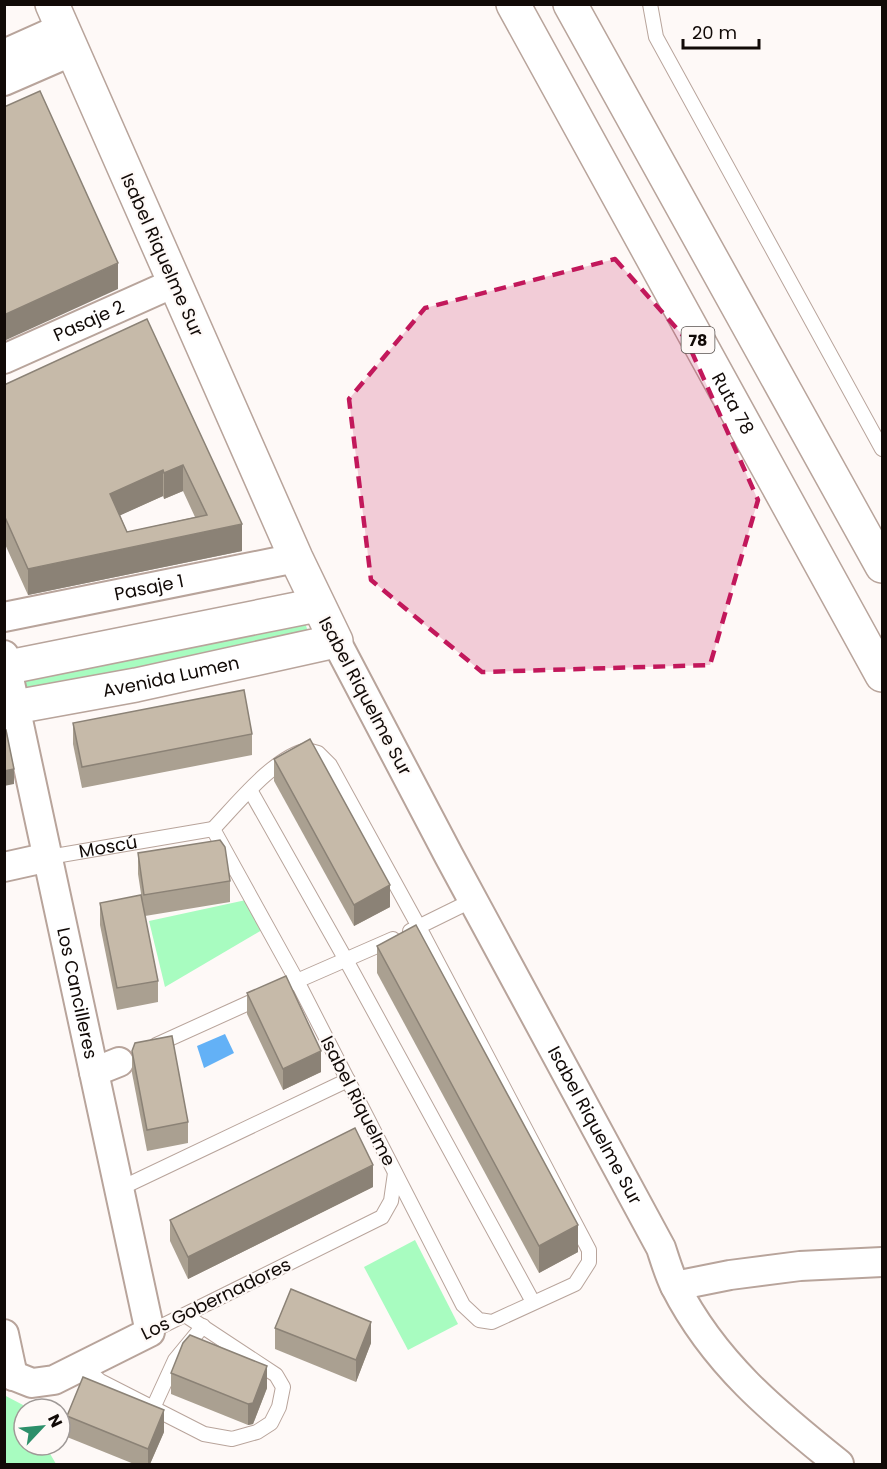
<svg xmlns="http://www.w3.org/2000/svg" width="887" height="1469" viewBox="0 0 887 1469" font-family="Poppins,sans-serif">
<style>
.green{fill:#a8fcc0}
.water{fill:#63b1f6}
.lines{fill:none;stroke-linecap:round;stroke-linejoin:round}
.service-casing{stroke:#b8a49b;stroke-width:16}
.minor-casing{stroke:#b8a49b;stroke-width:32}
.tertiary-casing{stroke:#b8a49b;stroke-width:36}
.motorway-casing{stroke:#b8a49b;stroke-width:36}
.service{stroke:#fff;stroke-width:14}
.minor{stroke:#fff;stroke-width:28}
.tertiary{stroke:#fff;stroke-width:33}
.motorway{stroke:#fff;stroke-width:33}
.wall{fill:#aaa091;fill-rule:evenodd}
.shaded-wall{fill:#8b8276}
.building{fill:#c6baa9;stroke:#8b8276;stroke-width:1.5;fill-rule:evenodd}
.marked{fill:#c2185b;fill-opacity:0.2;stroke:#c2185b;stroke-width:4.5;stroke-dasharray:12 8;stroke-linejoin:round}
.labels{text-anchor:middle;stroke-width:4.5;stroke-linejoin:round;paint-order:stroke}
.shield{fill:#fef9f7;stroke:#58524f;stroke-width:1.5}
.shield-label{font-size:16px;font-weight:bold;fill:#110a07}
.street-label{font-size:18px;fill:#110a07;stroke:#fef9f7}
</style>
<rect width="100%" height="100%" fill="#fef9f7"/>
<g class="green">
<path d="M303,618L311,639L23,697L19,673Z"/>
<path d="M246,900L262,930L165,987L149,921Z"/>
<path d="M415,1240L458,1324L408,1350L364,1267Z"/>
<path d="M4,1395L23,1405L26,1409H24V1445H45L56,1464H5Z"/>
</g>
<path class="water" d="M225,1034L234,1053L204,1068L197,1046Z"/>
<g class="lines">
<defs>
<g id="service">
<path d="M650,4L656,37L882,449"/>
<path d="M307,750L318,753L330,765L419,927L589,1250V1262L575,1284L492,1322L479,1320L463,1305L297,981L213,829C236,805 274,757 307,750Z"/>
<path d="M250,790L346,960L533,1302"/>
<path id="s1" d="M49,857L213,829"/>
<path d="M410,931L473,900"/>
<path d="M290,984L393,939"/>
<path d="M156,1045L264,996"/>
<path d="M119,1189L348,1080"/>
<path d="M150,1332L382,1217L391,1201L395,1173"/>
<path d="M82,1366L100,1381L204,1434L232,1439L257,1432L271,1423L279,1407L283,1387L276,1375L185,1315"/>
<path d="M153,1408L175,1360L203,1326"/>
</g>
<g id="minor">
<path d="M4,54L62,28"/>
<path d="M4,81L73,51"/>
<path id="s2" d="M4,359L174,283"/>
<path id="s3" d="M4,617L296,558"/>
<path id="s4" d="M336,641L449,856L661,1248C665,1260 669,1274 675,1286C714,1363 774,1412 839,1464"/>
<path id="s5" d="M4,655L150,1332L54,1380L32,1383L4,1372"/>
<path d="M4,867L49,857"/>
<path d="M94,1072L119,1062"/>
<path d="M675,1286L730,1275L800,1266L882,1262"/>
<path d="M4,1334L13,1376"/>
</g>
<g id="tertiary">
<path d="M4,668L317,605"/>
<path id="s6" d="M4,709L136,685L336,641L296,558L52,4"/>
</g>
<g id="motorway">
<path id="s7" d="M513,4L882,675"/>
<path d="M570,4L882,566"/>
</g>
</defs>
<use href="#service" class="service-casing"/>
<use href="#minor" class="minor-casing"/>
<use href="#tertiary" class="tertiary-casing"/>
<use href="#motorway" class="motorway-casing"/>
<use href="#service" class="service"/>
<use href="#minor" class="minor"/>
<use href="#tertiary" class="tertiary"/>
<use href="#motorway" class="motorway"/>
</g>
<g class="wall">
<path d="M147,319L242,551L28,595L4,542V385ZM183,491L195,517L127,532L120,515L163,496L164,499Z"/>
<path d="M73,723L252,734V755L82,788L73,744Z"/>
<path d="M274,759L390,907L354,926L274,781Z"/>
<path d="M138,853L230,881V902L145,916L158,981V1002L117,1010L100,925V903L142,900L138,874Z"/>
<path d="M377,946L578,1252L539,1273L377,973Z"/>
<path d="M247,993L321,1072L283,1090L247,1014Z"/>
<path d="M132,1051L188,1122V1143L147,1151L132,1073Z"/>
<path d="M373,1187L188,1279L170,1241V1220Z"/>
<path d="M275,1328L371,1343L356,1382L275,1349Z"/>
<path d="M171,1373L267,1388L253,1424L248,1425L171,1394Z"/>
<path d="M67,1416L164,1432L150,1464H134L67,1437Z"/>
</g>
<g class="shaded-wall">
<rect x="4" y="8" width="2" height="26"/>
<path d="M118,263V289L4,341V315Z"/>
<path d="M183,465V491L164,499V473Z"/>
<path d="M163,470V496L110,520V494Z"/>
<path d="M242,524V551L28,595V569Z"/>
<path d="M14,769V784L4,786V771Z"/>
<path d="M390,885V907L354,926V905Z"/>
<path d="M321,1051V1072L283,1090V1069Z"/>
<path d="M373,1165V1187L188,1279V1257Z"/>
<path d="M578,1225V1252L539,1273V1246Z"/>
<path d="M371,1322V1343L356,1382V1360Z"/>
<path d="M267,1366V1388L253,1424L248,1425V1404Z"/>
<path d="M164,1410V1432L150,1464H148V1449Z"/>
</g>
<g class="building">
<path d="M40,91L118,263L4,315V107Z"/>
<path d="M147,319L242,524L28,569L4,515V385ZM183,465L207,515L127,532L110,494L163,470L164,473Z"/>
<path d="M244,690L252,734L82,767L73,723Z"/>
<path d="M4,730H6L14,769L4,771Z"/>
<path d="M310,739L390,885L354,905L274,759Z"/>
<path d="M220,840L225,847L230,881L144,895L138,853Z"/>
<path d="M141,895L158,981L117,988L100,903Z"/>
<path d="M416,925L578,1225L539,1246L377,946Z"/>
<path d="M286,976L321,1051L283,1069L247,993Z"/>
<path d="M172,1036L188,1122L147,1130L132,1051L135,1043Z"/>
<path d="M355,1128L373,1165L188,1257L170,1220Z"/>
<path d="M291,1289L371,1322L356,1360L275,1328Z"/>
<path d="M190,1335L267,1366L253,1403L248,1404L171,1373L183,1343Z"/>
<path d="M83,1377L164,1410L148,1449L67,1416Z"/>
</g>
<path class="marked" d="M615,259L686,339L758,500L710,665L482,672L371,580L349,399L425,308Z"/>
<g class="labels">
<rect class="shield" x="681.5" y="327" width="33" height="26" rx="4.5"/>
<g class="shield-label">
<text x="698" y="346">78</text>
</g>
<g class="street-label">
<text transform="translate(162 255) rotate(66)" y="6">Isabel Riquelme Sur</text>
<text dy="6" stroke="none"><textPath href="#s2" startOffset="93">Pasaje 2</textPath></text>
<text dy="6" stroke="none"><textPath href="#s7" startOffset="456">Ruta 78</textPath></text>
<text dy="6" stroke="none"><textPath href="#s3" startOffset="148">Pasaje 1</textPath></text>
<text dy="6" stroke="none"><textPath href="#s6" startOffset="170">Avenida Lumen</textPath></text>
<text transform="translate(365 696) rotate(62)" y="6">Isabel Riquelme Sur</text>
<text dy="6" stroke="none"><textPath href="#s1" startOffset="60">Moscú</textPath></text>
<text dy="6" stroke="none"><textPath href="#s5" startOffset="346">Los Cancilleres</textPath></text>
<text transform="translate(358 1101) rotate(63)" y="6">Isabel Riquelme</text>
<text dy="6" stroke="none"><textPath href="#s4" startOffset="549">Isabel Riquelme Sur</textPath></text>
<text transform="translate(216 1299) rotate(-26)" y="6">Los Gobernadores</text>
</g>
</g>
<rect width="887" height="1469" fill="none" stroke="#110a07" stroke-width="12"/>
<g transform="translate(42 1427) rotate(64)"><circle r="28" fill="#fef9f7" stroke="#9f9997" stroke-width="1.5"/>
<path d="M0-4.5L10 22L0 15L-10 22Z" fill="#2c8f6a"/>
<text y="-9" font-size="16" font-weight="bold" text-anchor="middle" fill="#110a07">N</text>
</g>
<path d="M683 39v9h76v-9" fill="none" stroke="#110a07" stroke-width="3"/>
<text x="692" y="39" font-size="18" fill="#110a07" stroke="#fef9f7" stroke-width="4.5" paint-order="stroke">20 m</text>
</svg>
